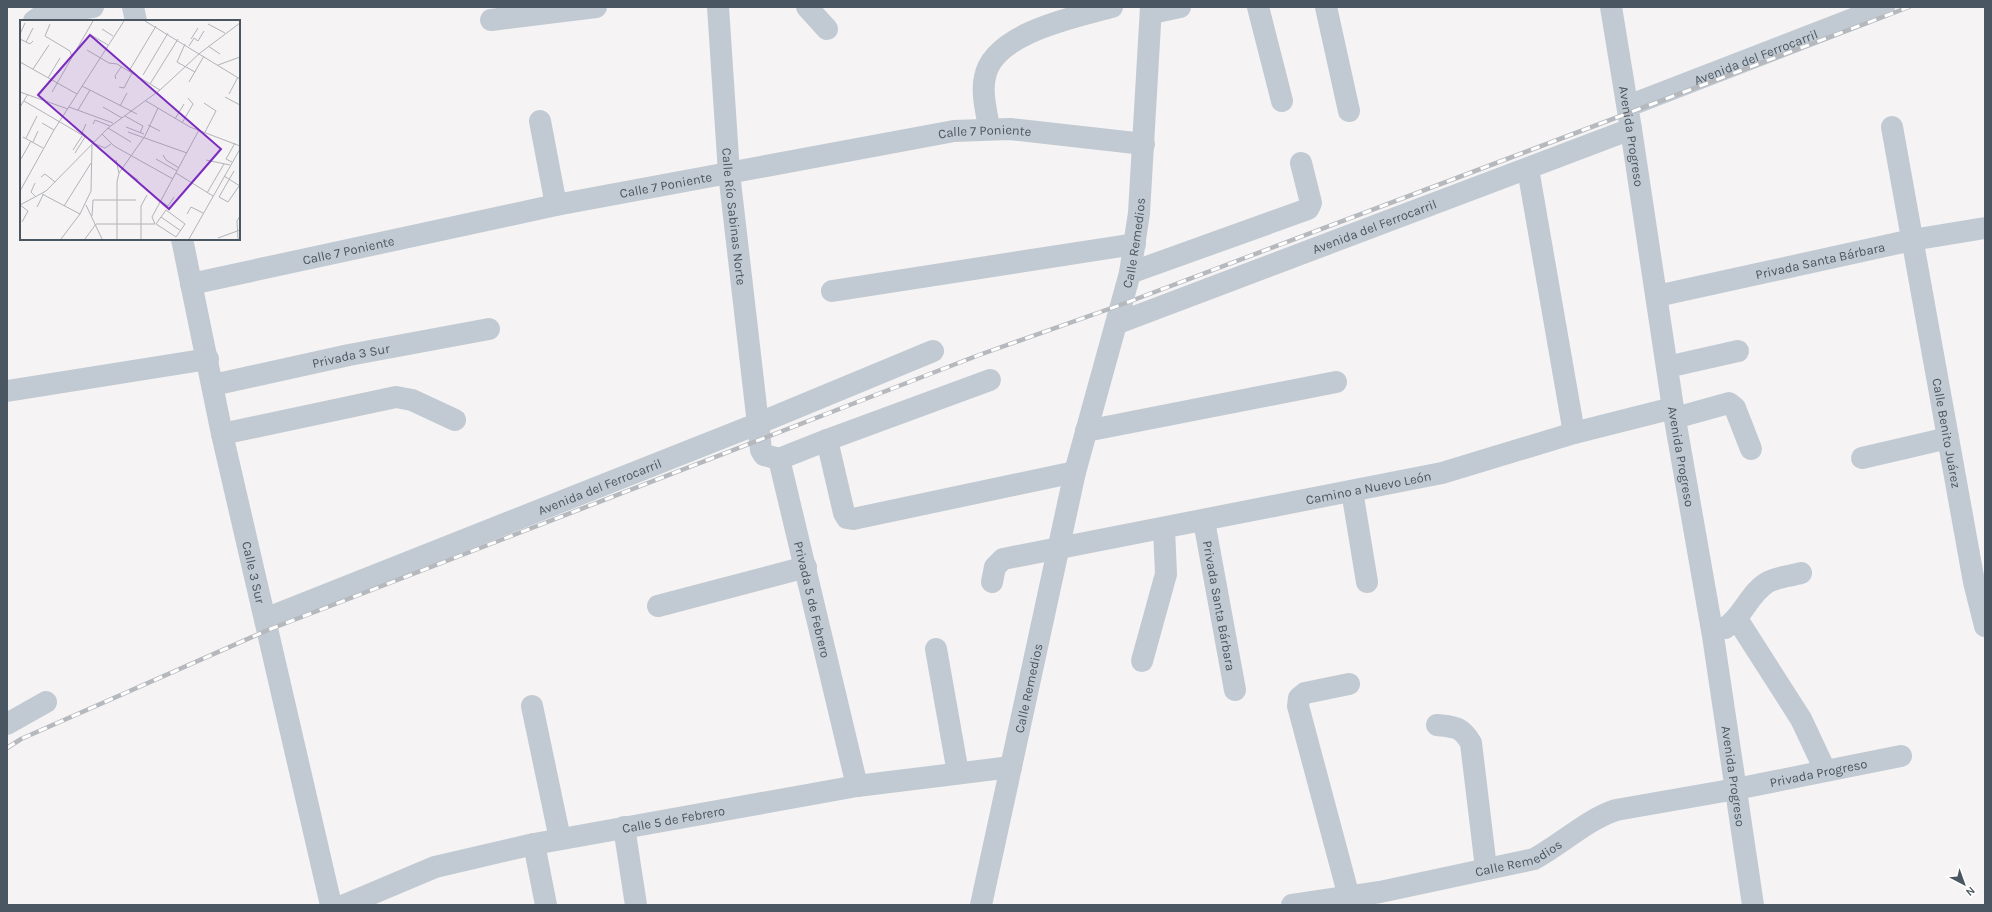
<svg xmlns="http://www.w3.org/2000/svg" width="1992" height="912" viewBox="0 0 1992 912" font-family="Karla,sans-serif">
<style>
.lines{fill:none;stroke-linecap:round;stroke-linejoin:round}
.minor{stroke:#c1cad2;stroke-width:22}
.rail-casing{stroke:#b5b8bd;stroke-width:4.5}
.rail{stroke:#fff;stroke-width:3;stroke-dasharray:9;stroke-linecap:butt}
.labels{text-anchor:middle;stroke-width:3.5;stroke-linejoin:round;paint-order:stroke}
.street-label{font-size:13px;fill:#4a5661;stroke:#fff}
.inset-road{fill:none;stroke:#b1b4b9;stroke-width:1}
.view{fill:#7b2cbf;fill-opacity:0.15;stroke:#7b2cbf;stroke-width:2}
.inset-edge{fill:none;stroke:#4a5661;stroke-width:2}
</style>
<rect width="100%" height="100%" fill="#f5f3f3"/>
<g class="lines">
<g class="minor">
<path d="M133,7L136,21"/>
<path id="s1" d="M718,7L729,173L761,450L764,455L779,459L857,786"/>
<path d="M807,7L827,29"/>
<path d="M1258,7L1282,101"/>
<path d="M1326,7L1349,111"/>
<path id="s2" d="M1611,7L1631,129L1673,408L1713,636L1753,905"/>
<path d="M1152,13L1180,7"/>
<path d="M491,20L596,7"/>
<path d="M34,21L41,16L93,7"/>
<path id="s3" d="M1628,106L1884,7"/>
<path d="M540,121L556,205"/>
<path id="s4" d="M1892,127L1974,582L1985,626"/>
<path d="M989,129C987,112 981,94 985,77C993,33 1075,17 1112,7"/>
<path d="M1528,169L1574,433"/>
<path id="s5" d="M182,239L222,434L331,905"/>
<path d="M1130,273L1308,209L1311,203L1301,163"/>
<path id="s6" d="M191,284L556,205L954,131L1010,129L1144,144"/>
<path d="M832,291L1135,244"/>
<path id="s7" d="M1657,296L1912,240L1985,228"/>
<path id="s8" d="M1118,323L1631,129"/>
<path d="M1667,367L1738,351"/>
<path id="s9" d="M213,385L349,355L489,329"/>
<path d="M7,391L208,359"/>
<path d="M1675,418L1729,403L1735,408L1751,449"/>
<path d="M1086,431L1336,382"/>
<path d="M222,434L396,397L412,400L455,420"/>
<path d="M827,440L844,513L847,518L853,519L1075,472"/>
<path d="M1862,458L1948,438"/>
<path d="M779,459L827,440L990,380"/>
<path d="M1352,491L1367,582"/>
<path id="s10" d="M1204,521L1235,690"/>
<path id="s11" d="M992,582L995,567L1003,559L1442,473L1574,433L1673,408"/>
<path d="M658,606L806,567"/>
<path id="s12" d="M265,619L757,424L933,351"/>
<path d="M1737,619L1801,719L1825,770"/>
<path d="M1725,628C1743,617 1749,593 1768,582C1777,577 1791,576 1801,573"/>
<path d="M936,649L958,773"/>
<path d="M1142,661L1166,574L1164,529"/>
<path d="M532,706L560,839"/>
<path d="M7,724L46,702"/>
<path d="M1437,725C1454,727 1461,726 1471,743L1486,868"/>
<path d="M624,827L636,905"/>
<path d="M534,844L546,905"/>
<path d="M1349,897L1298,706L1299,698L1305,693L1349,684"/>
<path id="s13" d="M345,905L435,867L534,844L857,786L1011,767"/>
<path id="s14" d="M981,905L1075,472L1130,273L1139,213L1151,7"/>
<path id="s15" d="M1292,905L1380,892L1534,859C1562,844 1586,820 1616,810L1736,789L1901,756"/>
</g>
<defs>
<path id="rail" d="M7,748L21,739L268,630L979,355L1123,304L1909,7"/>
</defs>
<use href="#rail" class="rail-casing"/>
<use href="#rail" class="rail"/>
</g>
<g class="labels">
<g class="street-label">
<text dy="5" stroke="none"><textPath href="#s3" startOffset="137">Avenida del Ferrocarril</textPath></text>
<text dy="5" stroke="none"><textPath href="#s6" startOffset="809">Calle 7 Poniente</textPath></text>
<text dy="5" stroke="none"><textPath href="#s2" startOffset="131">Avenida Progreso</textPath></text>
<text dy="5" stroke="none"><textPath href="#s6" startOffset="485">Calle 7 Poniente</textPath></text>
<text dy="5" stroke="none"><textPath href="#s1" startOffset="210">Calle Río Sabinas Norte</textPath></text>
<text dy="5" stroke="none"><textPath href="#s8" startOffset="274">Avenida del Ferrocarril</textPath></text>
<text dy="5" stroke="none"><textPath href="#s14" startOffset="680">Calle Remedios</textPath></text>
<text dy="5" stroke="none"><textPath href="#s6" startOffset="161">Calle 7 Poniente</textPath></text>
<text dy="5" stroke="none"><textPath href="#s7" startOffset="167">Privada Santa Bárbara</textPath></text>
<text dy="5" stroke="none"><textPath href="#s9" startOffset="141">Privada 3 Sur</textPath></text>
<text dy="5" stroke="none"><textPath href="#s4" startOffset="311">Calle Benito Juárez</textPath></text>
<text dy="5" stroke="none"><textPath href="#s2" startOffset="455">Avenida Progreso</textPath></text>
<text dy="5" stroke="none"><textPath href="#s12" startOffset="360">Avenida del Ferrocarril</textPath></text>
<text dy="5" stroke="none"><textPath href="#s11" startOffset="399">Camino a Nuevo León</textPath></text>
<text dy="5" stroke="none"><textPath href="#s5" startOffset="341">Calle 3 Sur</textPath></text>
<text dy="5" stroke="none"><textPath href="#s1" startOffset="611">Privada 5 de Febrero</textPath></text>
<text dy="5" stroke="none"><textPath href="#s10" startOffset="86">Privada Santa Bárbara</textPath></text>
<text dy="5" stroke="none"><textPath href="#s14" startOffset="222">Calle Remedios</textPath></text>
<text dy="5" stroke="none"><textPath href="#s15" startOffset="548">Privada Progreso</textPath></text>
<text dy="5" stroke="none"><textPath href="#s2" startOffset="779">Avenida Progreso</textPath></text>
<text dy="5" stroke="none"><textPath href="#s13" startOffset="341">Calle 5 de Febrero</textPath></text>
<text dy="5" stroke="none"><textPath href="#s15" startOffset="232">Calle Remedios</textPath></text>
</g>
</g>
<g transform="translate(20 20)">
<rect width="220" height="220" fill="#f5f3f3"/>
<path class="inset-road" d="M125,1L220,59M30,4L25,16L50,31L52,37M188,4L205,13M82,9L93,16M0,14L5,3M71,15L88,25M0,19L10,24L13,21M171,19L178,8M6,22L13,8M165,24L157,42L175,52M169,26L174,18L178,21L184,11M188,26L200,34M67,30L89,43L97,44L140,70M0,42L57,74M198,45L220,37M13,49L29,25M109,51L136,6M123,55L148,13M28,58L40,38M96,59L95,56L101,47M169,62L184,36M130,64L158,19M62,66L117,94M99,67L104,68L112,53M0,72L48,89M32,72L73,1M209,74L218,57M205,77L220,85M4,81L74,122M126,81L170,107L220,126M184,83L196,91L185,112M100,86L107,73M0,87L8,74M49,87L93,103M83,87L102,98M58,90L70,70M105,96L123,106L120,113M155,99L164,84M22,103L34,110M162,103L173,84L168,78M73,104L75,100L90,106M128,105L140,111M106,107L124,114M88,108L111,122M108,112L167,133M82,114L94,126L153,159M61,115L66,104M3,117L23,128M6,118L17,96M13,122L18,111M73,123L85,128L91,124M53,130L62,116M55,133L65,117M143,135L146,140L159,148M1,139L11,121M136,139L157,151M96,140L99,153M186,140L210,145M212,142L206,139L215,123M101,148L118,160M214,151L199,177L208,182L219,166M156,153L193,176M204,156L220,166M21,157L25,154L35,162M15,163L11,172L16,177M0,171L34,110L104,1M187,173L204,144M22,174L60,194M140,181L148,186L154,177M0,185L26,171L88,108L140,70L180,33L220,3M0,185L8,191L2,202M66,185L82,219M44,186L71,143M17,187L23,175M146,190L165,204L156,217L136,204ZM167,194L171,187L183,193M72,196L73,180H116M141,197L161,211M135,204L132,197L179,110M198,218L220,210M41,219L60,194L71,171L72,125M65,219L76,204H135M97,219V162L99,153L125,116L138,88M121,219V186L127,175M169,219L220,129M218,219L217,201L220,196"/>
<path class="view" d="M70,15L201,129L149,189L18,75Z"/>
<rect width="220" height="220" class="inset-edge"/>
</g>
<rect width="1992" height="912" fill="none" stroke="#4a5661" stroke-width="16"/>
<g transform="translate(1964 884) rotate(139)" stroke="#ffffff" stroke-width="3" paint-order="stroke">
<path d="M0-3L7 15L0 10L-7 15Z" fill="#4a5661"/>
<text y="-6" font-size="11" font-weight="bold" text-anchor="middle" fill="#4a5661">N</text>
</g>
</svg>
